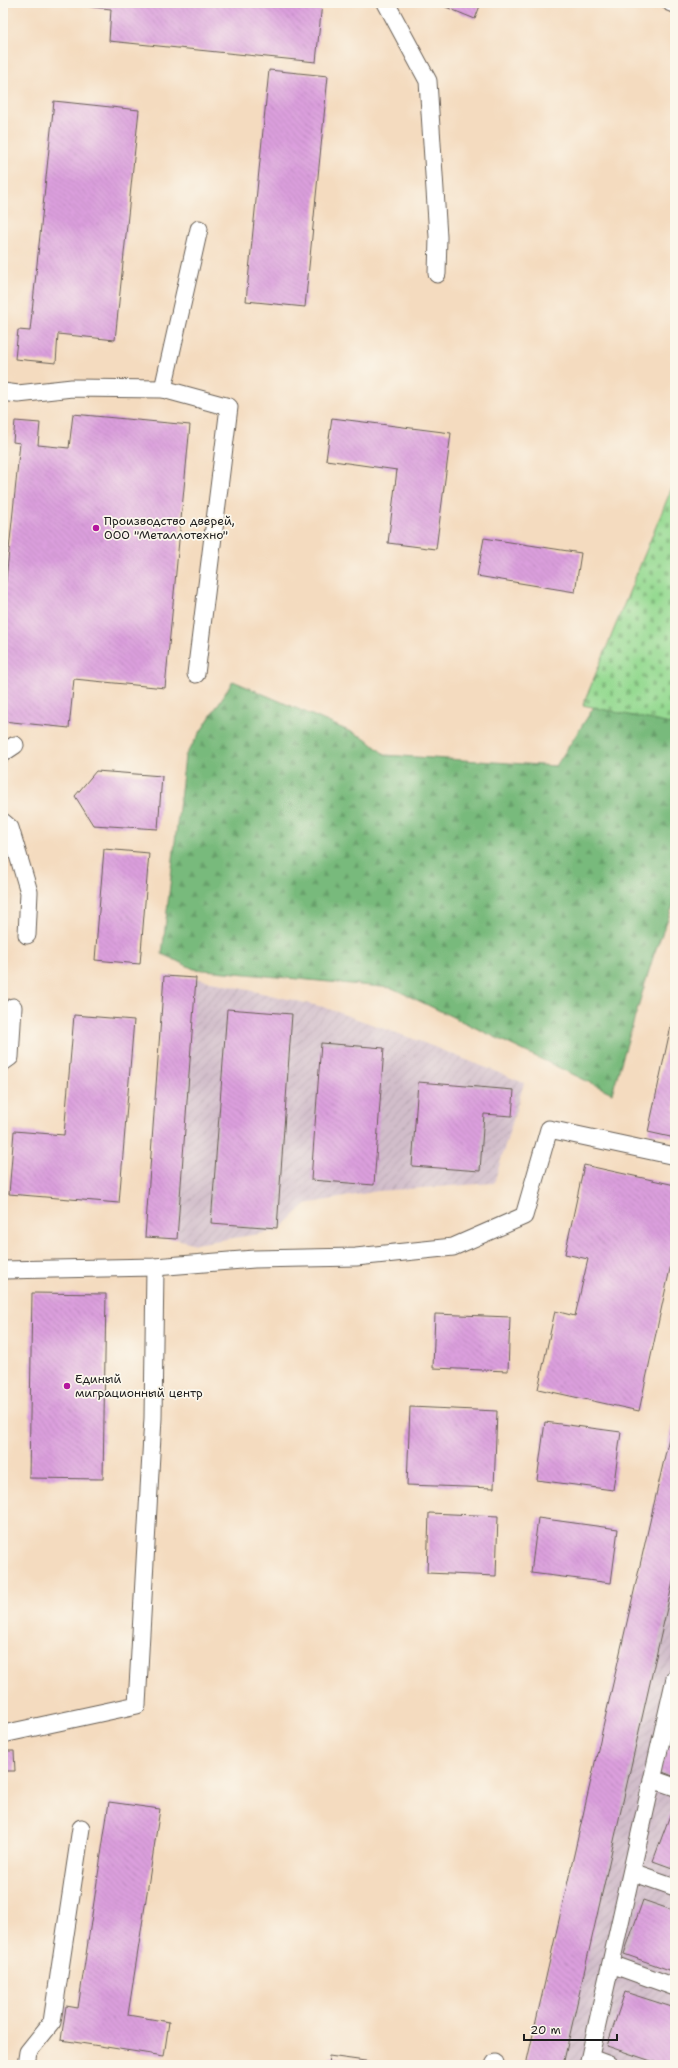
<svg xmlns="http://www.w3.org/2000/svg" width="678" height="2068" viewBox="0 0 678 2068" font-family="'Shantell Sans',sans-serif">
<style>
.industrial{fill:url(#industrial-furrows)}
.forest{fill:url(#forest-firs);stroke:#4a6b4c}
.cemetery{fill:url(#cemetery-stones);stroke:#597b57}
.building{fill:url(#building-back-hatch)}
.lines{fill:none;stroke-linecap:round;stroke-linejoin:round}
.lane-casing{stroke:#685f55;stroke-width:19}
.lane{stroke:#fff;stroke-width:17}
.poi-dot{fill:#b5179e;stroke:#fbf7ec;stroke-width:1.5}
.labels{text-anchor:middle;stroke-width:3.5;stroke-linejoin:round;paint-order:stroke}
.poi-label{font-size:12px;fill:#1c1c1c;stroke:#fbf7ec;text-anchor:start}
</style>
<defs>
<pattern id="industrial-furrows" width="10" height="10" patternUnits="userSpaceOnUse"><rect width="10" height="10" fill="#d1bdca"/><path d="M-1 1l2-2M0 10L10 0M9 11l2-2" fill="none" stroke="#b3a2ad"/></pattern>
<pattern id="forest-firs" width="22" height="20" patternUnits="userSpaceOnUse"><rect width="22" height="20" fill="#78ba7c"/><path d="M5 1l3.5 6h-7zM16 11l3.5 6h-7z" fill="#679f6b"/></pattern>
<pattern id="cemetery-stones" width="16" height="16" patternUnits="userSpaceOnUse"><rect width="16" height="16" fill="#96da92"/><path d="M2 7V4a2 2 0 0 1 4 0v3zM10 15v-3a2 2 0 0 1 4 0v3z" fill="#81ba7d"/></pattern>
<pattern id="building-back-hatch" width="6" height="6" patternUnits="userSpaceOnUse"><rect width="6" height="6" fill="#db9fdd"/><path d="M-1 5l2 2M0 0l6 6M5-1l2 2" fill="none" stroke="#bb88bd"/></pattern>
</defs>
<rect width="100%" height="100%" fill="#fbf7ec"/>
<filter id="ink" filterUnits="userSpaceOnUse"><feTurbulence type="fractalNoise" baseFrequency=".025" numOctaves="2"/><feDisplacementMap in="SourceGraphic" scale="8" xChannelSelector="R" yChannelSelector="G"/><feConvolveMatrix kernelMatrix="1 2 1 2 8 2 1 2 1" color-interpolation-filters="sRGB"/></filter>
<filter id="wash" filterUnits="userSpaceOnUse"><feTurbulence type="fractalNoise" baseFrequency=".012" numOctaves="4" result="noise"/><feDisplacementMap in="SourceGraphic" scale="16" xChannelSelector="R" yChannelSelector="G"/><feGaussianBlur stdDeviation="0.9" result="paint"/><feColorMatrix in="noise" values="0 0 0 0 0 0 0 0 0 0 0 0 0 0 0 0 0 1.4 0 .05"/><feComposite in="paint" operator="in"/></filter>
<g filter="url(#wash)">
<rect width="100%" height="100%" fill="#f4dbbf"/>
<g class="industrial">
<path d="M164,976L196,978L323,1007L419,1041L524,1083L494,1183L378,1191L306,1204L278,1231L195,1244L177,1239L145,1237Z"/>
<path d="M675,1413V2065H526Z"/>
</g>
<path class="forest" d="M661,603L675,611V901L654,954L612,1093L392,988L194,969L162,954L185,756L233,681L365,738L385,755L556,766Z"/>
<path class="cemetery" d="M675,480V725L583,705Z"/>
<g id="blocks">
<g class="building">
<path d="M84,3H322L316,62L109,41L111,9L84,6Z"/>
<path d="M436,3H481L475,19Z"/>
<path d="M269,70L328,76L305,307L246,301Z"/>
<path d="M54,101L139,110L115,340L58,334L56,363L15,359L18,330L30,331Z"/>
<path d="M73,414L190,425L165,688L74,679L69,728L3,721V609L20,443L13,442L15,421L40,423L38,445L69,448Z"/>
<path d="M332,418L451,433L436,549L388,543L397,470L326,460Z"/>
<path d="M484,538L581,553L575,592L477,576Z"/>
<path d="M96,771L162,776L158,829L93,825L75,796Z"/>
<path d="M104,849L149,853L140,964L95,960Z"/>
<path d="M164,976L196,978L177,1239L145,1237Z"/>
<path d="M227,1009L292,1014L277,1228L211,1223Z"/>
<path d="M674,1012H675V1138L648,1132Z"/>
<path d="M74,1015L134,1020L119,1203L9,1194L14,1131L64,1135Z"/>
<path d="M321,1043L384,1048L374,1185L311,1180Z"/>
<path d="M418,1082L514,1090L512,1116L484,1114L480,1171L412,1166Z"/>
<path d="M584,1165L675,1185V1246L639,1411L538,1389L555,1311L575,1316L588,1259L565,1254Z"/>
<path d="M32,1293L106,1294L103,1479L29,1478Z"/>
<path d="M435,1314L510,1317L508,1371L433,1368Z"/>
<path d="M410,1407L497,1411L494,1488L407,1485Z"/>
<path d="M674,1416L675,1573L563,2065H526Z"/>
<path d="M545,1422L621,1432L613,1490L537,1480Z"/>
<path d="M429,1513L498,1516L496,1576L427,1573Z"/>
<path d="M538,1518L618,1529L611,1583L531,1573Z"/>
<path d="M675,1730V1777L660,1771Z"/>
<path d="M3,1751H14L15,1771H3Z"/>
<path d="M109,1802L160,1809L128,2015L169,2022L164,2056L61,2040L66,2006L78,2008Z"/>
<path d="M673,1807L675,1808V1869L653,1861Z"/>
<path d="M643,1900L675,1911V1972L624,1954Z"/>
<path d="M625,1992L675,2008V2065H663L607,2046Z"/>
<path d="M329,2056L387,2064V2065H328Z"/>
</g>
</g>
</g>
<g filter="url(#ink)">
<use href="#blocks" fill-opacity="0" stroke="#685f55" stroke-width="1"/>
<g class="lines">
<defs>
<g id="lane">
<path d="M386,3L428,81L438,237L437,274"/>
<path d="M671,3L675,4"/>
<path d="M163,389L229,407L196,674"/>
<path d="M3,392L18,394L72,388L163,389L199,229"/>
<path d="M3,753L15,745"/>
<path d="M3,822L10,828L29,892L27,935"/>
<path d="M3,1062L10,1057L13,1007"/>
<path d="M3,1270L155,1267L254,1259L356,1257L453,1247L524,1216L549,1129L675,1156"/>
<path d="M3,1734L137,1705L153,1418L155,1267"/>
<path d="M652,1779L675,1787"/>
<path d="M632,1872L675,1887"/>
<path d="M611,1964L675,1987"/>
<path d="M590,2058L609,2065"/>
<path d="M26,2065L28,2052L52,2022L81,1828"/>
<path d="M494,2065L495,2063"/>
<path d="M588,2065L675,1678"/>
</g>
</defs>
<use href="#lane" class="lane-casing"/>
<use href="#lane" class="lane"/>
</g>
</g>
<g class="poi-dot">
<circle cx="96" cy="528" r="4"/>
<circle cx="67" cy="1386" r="4"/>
</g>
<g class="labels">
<g class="poi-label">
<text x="104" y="525">Производство дверей,<tspan x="104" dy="14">ООО "Металлотехно"</tspan></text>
<text x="75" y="1383">Единый<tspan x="75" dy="14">миграционный центр</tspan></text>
</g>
</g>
<rect width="678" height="2068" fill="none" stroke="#fbf7ec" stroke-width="16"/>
<path d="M524 2034v6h93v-6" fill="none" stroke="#1c1c1c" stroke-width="2"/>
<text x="530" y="2034" font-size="12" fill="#1c1c1c" stroke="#fbf7ec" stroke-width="3" paint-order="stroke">20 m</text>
</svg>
